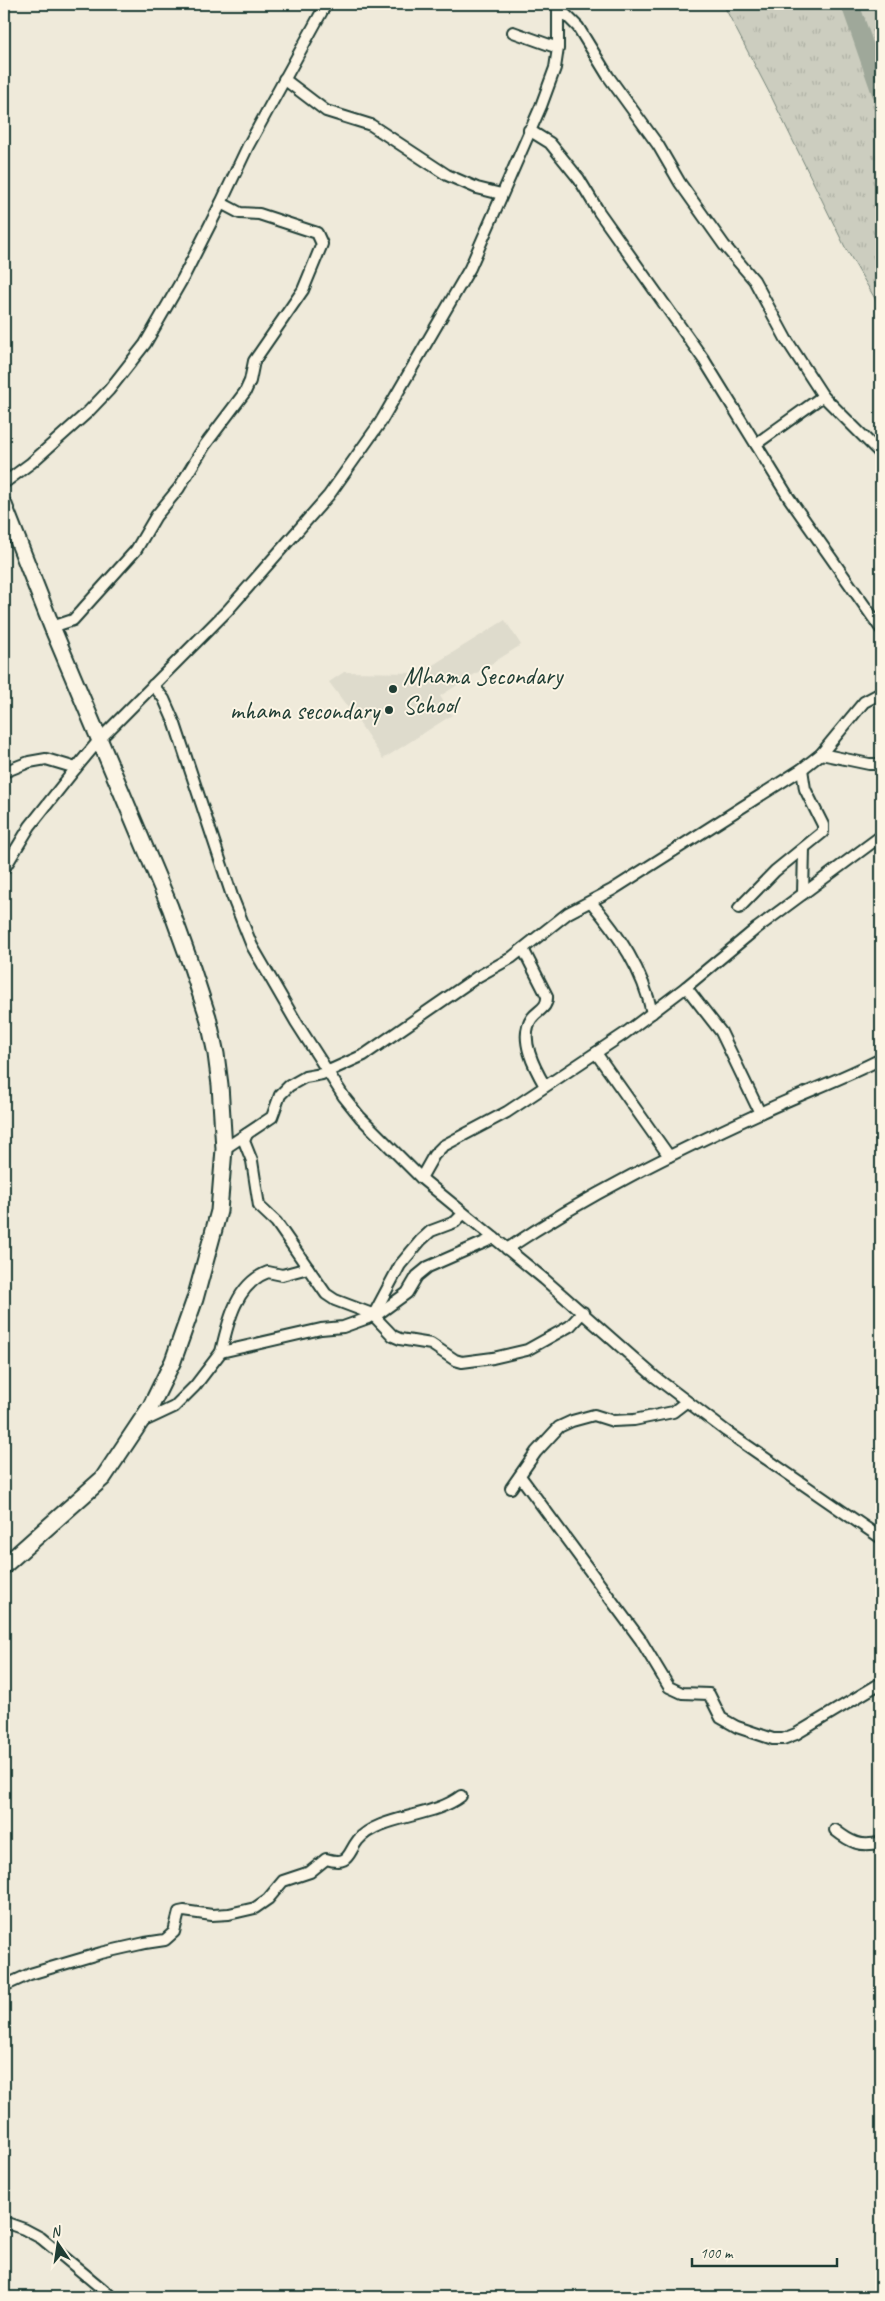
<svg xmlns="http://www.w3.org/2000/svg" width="885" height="2301" viewBox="0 0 885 2301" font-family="Caveat,sans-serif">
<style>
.built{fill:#dedbcc}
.grass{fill:url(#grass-tufts);stroke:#76857a}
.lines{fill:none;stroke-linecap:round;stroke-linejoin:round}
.river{stroke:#9fa89a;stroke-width:18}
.minor-casing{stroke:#1f3d34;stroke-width:14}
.primary-casing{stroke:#1f3d34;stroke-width:19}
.minor{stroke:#fcf5e5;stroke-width:10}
.primary{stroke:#fcf5e5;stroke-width:15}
.poi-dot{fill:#1f3d34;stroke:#fcf5e5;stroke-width:2}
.labels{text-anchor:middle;stroke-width:4;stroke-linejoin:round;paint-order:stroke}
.poi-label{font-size:25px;fill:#1f3d34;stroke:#fcf5e5;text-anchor:start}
</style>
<defs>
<pattern id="grass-tufts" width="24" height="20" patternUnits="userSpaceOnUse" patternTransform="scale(1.25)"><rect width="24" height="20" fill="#cccdbf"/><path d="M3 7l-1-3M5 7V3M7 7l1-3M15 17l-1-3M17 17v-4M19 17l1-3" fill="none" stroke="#afb1a5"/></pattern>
</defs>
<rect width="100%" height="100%" fill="#efeada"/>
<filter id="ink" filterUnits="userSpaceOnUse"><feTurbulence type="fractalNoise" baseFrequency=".02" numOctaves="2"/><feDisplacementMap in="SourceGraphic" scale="10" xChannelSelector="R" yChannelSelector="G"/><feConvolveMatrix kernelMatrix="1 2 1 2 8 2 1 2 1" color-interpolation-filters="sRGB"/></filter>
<g filter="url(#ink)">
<path class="built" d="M505,620L521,645L440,696L452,715L383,759L358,721L329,682L344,672L420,673Z"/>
<path class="grass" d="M723,4H881V309L845,247L771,96Z"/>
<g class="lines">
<path class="river" d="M850,4L881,93"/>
<defs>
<g id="minor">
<path d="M556,5L578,27L608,76L658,145L680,183L724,245L754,280L786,339L823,396L881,454"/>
<path d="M513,32L558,48"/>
<path d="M284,79L326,111L371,125L447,175L477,188L501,194"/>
<path d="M529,130L550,143L579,179L599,212L704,360L789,498L881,629"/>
<path d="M756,444L823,396"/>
<path d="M4,483L31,463L88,412L109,390L145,344L183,278L221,203L248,146L326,4"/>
<path d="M52,627L73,620L136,550L156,516L179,488L205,445L245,392L250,381L254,361L303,290L322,244L317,233L259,214L240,213L221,203"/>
<path d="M153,685L164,699L175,724L232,896L252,946L296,1022L344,1097L360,1117L421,1178L544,1279L655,1377L726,1431L881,1538"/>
<path d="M821,754L869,764H881"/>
<path d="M4,772L29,762L46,759L76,768"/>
<path d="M4,869L30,826L76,768L100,739L228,610L329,495L380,423L470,268L541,106L555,68L558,48V4"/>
<path d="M803,894L804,848"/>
<path d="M591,902C619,935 643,970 652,1013"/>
<path d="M739,908L775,871L823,832V825L805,789L802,769"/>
<path d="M523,949L547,996C548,1008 538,1010 532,1018C518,1038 535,1069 545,1086"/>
<path d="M686,987L721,1032L760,1113"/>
<path d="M596,1053L669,1156"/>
<path d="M247,1134L244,1141L252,1161L259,1206L276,1222L326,1294L335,1300L372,1314L393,1336L400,1339L431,1344L455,1360L462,1362L493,1358L527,1350L570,1326L583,1312"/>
<path d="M224,1149L272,1117L280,1095L289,1086L305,1077L322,1074L364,1055L477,977L511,958L568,913L612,890L802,769L821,754L864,702L881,693"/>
<path d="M421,1178L434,1155L443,1146L507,1112L624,1034L686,987L757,928L881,836"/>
<path d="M507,1249C587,1195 673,1153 760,1113C800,1094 842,1079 881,1059"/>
<path d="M374,1317L407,1293L417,1276L428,1267L494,1238"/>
<path d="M221,1352C228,1322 236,1284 268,1272L282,1275L308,1268"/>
<path d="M142,1422L174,1407L195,1386L221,1352L321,1329L343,1327L368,1318L375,1312L400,1265L421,1240L431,1231L455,1222L463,1214"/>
<path d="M520,1476L640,1639L669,1687L682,1693L709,1694L721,1718L737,1727L773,1739H783L796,1734L881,1683"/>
<path d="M511,1488L536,1452L559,1427L572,1421L594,1415L613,1421L634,1420L673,1412L686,1402"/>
<path d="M835,1830C850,1842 861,1848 881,1842"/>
<path d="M4,1986L30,1974L101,1953L145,1943L165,1940L174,1932L179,1912L184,1911L212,1915L229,1914L255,1908L268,1899L283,1881L310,1872L326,1859C350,1866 347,1854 358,1840C379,1815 433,1818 461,1796"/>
<path d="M4,2222L24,2229L41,2238L112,2297"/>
</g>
<path id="primary" d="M4,505L52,627L170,907L192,968L208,1017L216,1054L220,1085L224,1149L219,1211L195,1299L173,1361L151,1406L103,1478L4,1566"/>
</defs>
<use href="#minor" class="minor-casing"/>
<use href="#primary" class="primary-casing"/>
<use href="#minor" class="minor"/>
<use href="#primary" class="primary"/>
</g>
</g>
<g class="poi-dot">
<circle cx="393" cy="689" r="5"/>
<circle cx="389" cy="710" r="5"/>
</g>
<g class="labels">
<g class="poi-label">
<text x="403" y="684">Mhama Secondary<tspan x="403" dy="29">School</tspan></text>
<text x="379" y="719" text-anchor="end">mhama secondary</text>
</g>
</g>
<rect width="885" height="2301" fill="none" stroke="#fcf5e5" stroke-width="20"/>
<rect x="10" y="10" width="865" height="2281" fill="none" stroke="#1f3d34" stroke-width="2" filter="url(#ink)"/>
<g transform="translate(58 2244) rotate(347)" stroke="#fcf5e5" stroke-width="4" paint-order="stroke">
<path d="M0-4L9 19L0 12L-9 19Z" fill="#1f3d34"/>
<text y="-8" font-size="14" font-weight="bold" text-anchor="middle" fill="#1f3d34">N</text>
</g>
<path d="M692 2258v8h145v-8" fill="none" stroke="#1f3d34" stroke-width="2.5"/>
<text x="700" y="2258" font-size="15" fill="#1f3d34" stroke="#fcf5e5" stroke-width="4" paint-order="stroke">100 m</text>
</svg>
